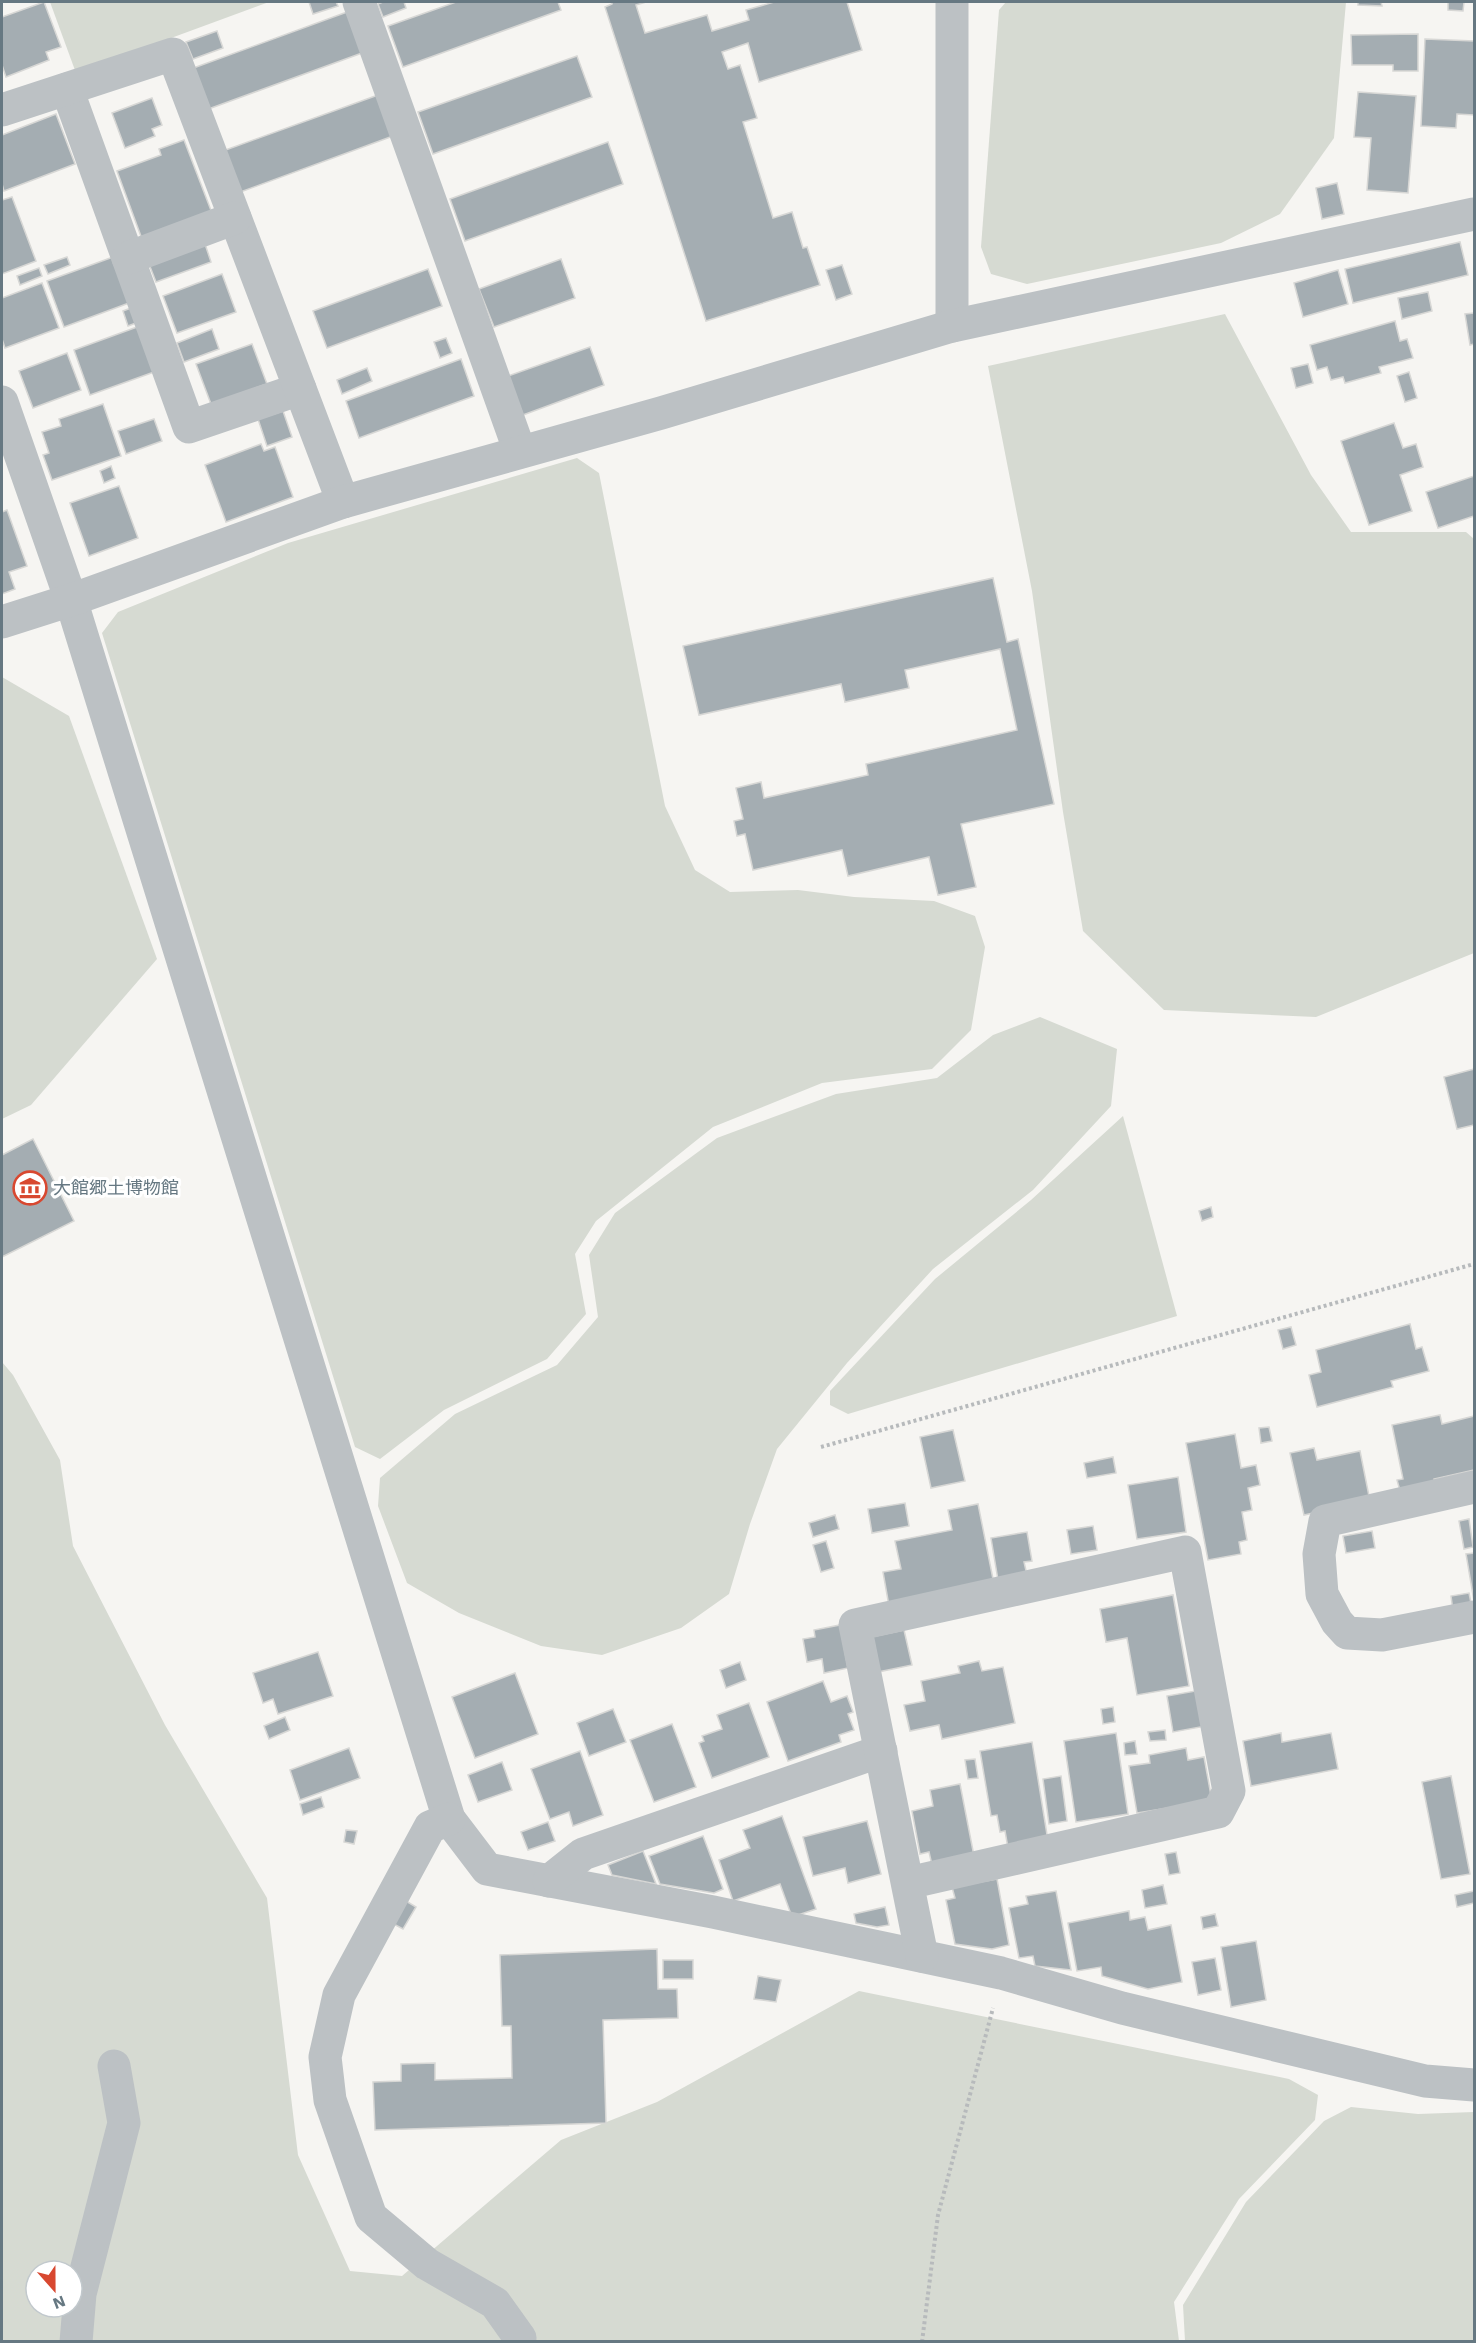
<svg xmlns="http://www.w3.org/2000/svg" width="1476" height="2343" viewBox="0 0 1476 2343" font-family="'Work Sans','Noto Sans JP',sans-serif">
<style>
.green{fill:#d6dad2;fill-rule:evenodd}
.building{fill:#a4adb2;stroke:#d7d7d5;stroke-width:1.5}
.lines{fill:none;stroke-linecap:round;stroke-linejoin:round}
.path{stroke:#b7babc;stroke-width:4;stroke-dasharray:3 3;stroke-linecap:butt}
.minor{stroke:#bcc1c4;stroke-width:33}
.labels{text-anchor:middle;stroke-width:6;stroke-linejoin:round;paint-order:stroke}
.poi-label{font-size:18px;fill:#667882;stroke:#fff;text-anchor:start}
</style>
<rect width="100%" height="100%" fill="#f6f5f2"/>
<g class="green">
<path d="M50,2H269L76,73Z"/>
<path d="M1006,2H1346L1334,138L1280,214L1221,243L1027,284L991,274L981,247L999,10Z"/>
<path d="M1225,314L1311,475L1351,532H1466L1474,539V953L1316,1017L1164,1010L1083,931L1063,812L1032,591L988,366Z"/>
<path d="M577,458L599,473L665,806L695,870L730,892L798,890L854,897L934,901L975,916L985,947L971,1030L932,1069L822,1083L713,1127L596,1221L575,1254L586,1314L547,1359L444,1410L380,1459L355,1447L102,633L118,612L288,543Z"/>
<path d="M2,677L69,716L157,959L31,1105L2,1119Z"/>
<path d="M1040,1017L1117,1049L1111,1106L1033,1190L933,1269L847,1363L777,1449L750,1524L729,1594L681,1628L602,1655L541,1646L459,1613L407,1583L378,1506L380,1478L455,1414L557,1365L598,1317L589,1255L615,1213L717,1138L836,1094L937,1078L993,1035Z"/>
<path d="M1123,1116L1177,1316L848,1414L830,1405V1391L935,1279L1031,1200Z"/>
<path d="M2,1362L13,1375L60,1460L73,1546L165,1725L267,1898L298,2155L350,2271L402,2276L561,2140L657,2102L859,1991L1289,2079L1318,2095L1315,2120L1239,2199L1174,2302L1179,2341H2ZM36,2271H72V2307H36Z"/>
<path d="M1351,2107L1418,2114L1474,2112V2341H1185L1183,2305L1246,2202L1324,2121Z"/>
</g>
<g class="building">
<path d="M44,2L61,47L46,52L49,60L6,77L2,65V17Z"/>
<path d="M309,2H336L338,6L313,14Z"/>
<path d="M383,2H404L406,8L383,17L378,4Z"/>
<path d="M456,2H558L561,10L403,67L388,26Z"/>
<path d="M612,2H646L636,5L645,33L707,15L712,31L749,20L746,10L774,2H847L862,50L759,82L748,43L722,52L728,69L740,65L757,118L743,122L773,218L792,212L803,248L807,247L820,285L706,321L605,7L612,4Z"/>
<path d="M1358,2H1381L1382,6L1358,5Z"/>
<path d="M1448,2H1464L1463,11L1448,10Z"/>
<path d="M347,12L362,53L203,111L188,70Z"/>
<path d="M217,31L223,48L193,59L186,42Z"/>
<path d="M1418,34V71H1393V65H1352L1351,35Z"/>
<path d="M1425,39L1474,41V115L1457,114L1456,128L1421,126Z"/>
<path d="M577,56L592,97L433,154L418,112Z"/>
<path d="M1358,92L1416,96L1408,193L1367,190L1371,138L1354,137Z"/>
<path d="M378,95L393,136L235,194L220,152Z"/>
<path d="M152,98L162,125L152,129L155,136L125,148L112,113Z"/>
<path d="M56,114L75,164L4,191L2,184V135Z"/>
<path d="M184,140L212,213L142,239L117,171L161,155L159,149Z"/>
<path d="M608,142L623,184L465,241L450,199Z"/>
<path d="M1337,183L1344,214L1322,219L1316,188Z"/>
<path d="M12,197L36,261L2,274V200Z"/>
<path d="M1460,242L1468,275L1353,303L1345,269Z"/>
<path d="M205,244L211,262L156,282L149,264Z"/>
<path d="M67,257L70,265L48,274L44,265Z"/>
<path d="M113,257L129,303L64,327L47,281Z"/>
<path d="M561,259L575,298L494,327L479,289Z"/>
<path d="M842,265L852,294L836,300L826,270Z"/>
<path d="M39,268L42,276L20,285L17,276Z"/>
<path d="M428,269L442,306L327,348L313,311Z"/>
<path d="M1338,270L1348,304L1303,317L1294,283Z"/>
<path d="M222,274L236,312L177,333L163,296Z"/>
<path d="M42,283L59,328L5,348L2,339V298Z"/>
<path d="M1428,292L1432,311L1402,319L1398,298Z"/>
<path d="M136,306L141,321L128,326L123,311Z"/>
<path d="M1474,313V344L1470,345L1465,314Z"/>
<path d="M1395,321L1400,341L1407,339L1413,358L1379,367L1381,373L1345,383L1343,377L1331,380L1327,367L1317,370L1310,345Z"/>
<path d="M137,327L154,372L90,395L74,350Z"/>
<path d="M212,329L219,349L184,362L177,343Z"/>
<path d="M446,338L452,353L440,358L434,342Z"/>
<path d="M252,344L267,384L211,404L196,364Z"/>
<path d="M590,347L604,385L523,415L508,376Z"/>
<path d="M67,353L81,390L33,408L19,371Z"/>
<path d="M461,359L474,396L359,438L346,401Z"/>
<path d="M1308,364L1313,383L1296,388L1291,368Z"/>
<path d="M367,368L372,381L342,394L337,380Z"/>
<path d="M1409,372L1417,398L1405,402L1397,376Z"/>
<path d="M103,404L121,456L52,480L43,455L49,453L42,432L61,426L59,419Z"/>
<path d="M283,411L292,437L267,446L258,419Z"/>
<path d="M154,419L162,441L126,454L118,431Z"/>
<path d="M1394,423L1403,448L1416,444L1423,467L1400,475L1412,511L1369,525L1341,441Z"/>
<path d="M261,444L264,451L275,447L293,497L226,522L205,465Z"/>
<path d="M111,466L115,478L104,483L100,471Z"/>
<path d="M1474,476V516L1438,528L1426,492Z"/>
<path d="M119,486L138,538L89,556L70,503Z"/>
<path d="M7,510L27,566L9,572L15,589L2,594V512Z"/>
<path d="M993,578L1007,642L1018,639L1054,804L961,824L976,887L938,895L929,857L848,876L842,850L753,870L745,834L737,836L734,821L743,819L736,788L761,782L764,798L868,775L866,764L1017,730L1000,649L905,670L909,688L845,702L841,684L699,715L683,646Z"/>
<path d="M1474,1069V1125L1457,1129L1444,1077Z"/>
<path d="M33,1139L74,1221L2,1257V1155Z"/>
<path d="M1211,1207L1213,1217L1202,1221L1199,1211Z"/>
<path d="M1410,1324L1416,1349L1422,1347L1429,1371L1391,1381L1393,1387L1317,1407L1309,1375L1321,1372L1316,1350Z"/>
<path d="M1291,1327L1296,1345L1283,1349L1278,1330Z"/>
<path d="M1440,1415L1442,1424L1474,1416V1470L1434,1479L1436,1486L1401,1494L1397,1480L1403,1479L1392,1425Z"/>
<path d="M1269,1427L1272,1441L1261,1443L1259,1428Z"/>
<path d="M953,1430L965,1481L931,1488L920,1437Z"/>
<path d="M1235,1434L1241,1468L1256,1465L1260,1485L1248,1488L1252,1510L1242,1512L1247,1540L1239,1542L1241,1554L1208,1560L1186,1443Z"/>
<path d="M1314,1448L1317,1460L1360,1451L1369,1496L1327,1510L1304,1515L1290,1453Z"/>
<path d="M1113,1457L1116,1473L1087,1478L1084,1463Z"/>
<path d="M1178,1477L1186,1532L1137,1539L1128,1485Z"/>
<path d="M905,1503L909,1526L872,1533L868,1509Z"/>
<path d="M978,1504L993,1579L889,1606L883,1572L901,1569L895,1541L952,1530L948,1510Z"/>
<path d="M835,1515L839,1529L813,1537L809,1523Z"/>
<path d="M1469,1519L1473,1547L1464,1549L1459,1521Z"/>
<path d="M1093,1526L1097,1550L1071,1554L1067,1530Z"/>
<path d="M1372,1531L1375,1548L1346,1553L1343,1536Z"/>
<path d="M1027,1532L1032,1561L1024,1562L1027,1575L998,1580L991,1538Z"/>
<path d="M826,1541L834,1568L821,1572L813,1545Z"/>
<path d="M1474,1553V1601L1466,1554Z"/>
<path d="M1469,1593L1472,1608L1453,1611L1451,1596Z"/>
<path d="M1173,1595L1189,1686L1137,1695L1127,1638L1106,1642L1100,1609Z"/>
<path d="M840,1625L848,1668L824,1673L822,1659L807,1662L803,1639L815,1637L814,1630Z"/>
<path d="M904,1630L912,1665L878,1672L871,1637Z"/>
<path d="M318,1652L333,1696L278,1714L273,1699L263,1703L253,1673Z"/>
<path d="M979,1661L982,1671L1003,1667L1015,1723L942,1739L939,1725L910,1731L904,1705L925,1701L921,1681L960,1673L958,1666Z"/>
<path d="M740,1662L746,1680L726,1688L720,1670Z"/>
<path d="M515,1673L538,1734L475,1758L452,1697Z"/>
<path d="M823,1681L831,1702L847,1696L853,1712L848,1714L854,1730L839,1735L841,1742L788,1761L767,1702Z"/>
<path d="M1201,1690L1206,1726L1173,1732L1167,1696Z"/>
<path d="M749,1703L769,1757L712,1778L699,1743L704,1741L702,1736L722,1729L717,1715Z"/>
<path d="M1113,1707L1115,1722L1103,1724L1101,1709Z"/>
<path d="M613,1709L626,1742L589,1756L577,1723Z"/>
<path d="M285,1717L290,1730L269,1739L264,1726Z"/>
<path d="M672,1724L696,1787L654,1802L630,1740Z"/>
<path d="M1165,1730L1166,1740L1150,1741L1148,1732Z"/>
<path d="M1116,1733L1128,1814L1076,1822L1064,1741Z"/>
<path d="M1281,1733L1282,1742L1331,1733L1338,1769L1251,1786L1243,1741Z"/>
<path d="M1135,1741L1137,1754L1125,1755L1124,1743Z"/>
<path d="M1032,1742L1048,1841L1008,1848L1005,1831L1000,1832L997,1815L991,1816L980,1751Z"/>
<path d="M349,1748L360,1778L300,1800L290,1770Z"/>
<path d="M1186,1748L1188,1760L1204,1757L1212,1801L1137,1813L1129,1766L1150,1763L1149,1755Z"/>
<path d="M580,1751L603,1815L573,1826L569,1812L550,1819L531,1769Z"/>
<path d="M975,1759L978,1778L968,1779L965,1760Z"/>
<path d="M502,1762L512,1790L478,1802L468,1775Z"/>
<path d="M1061,1776L1067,1821L1049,1824L1043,1779Z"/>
<path d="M1451,1776L1470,1874L1441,1879L1422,1782Z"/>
<path d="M960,1784L974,1856L932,1865L929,1852L920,1854L912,1811L933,1806L930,1790Z"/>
<path d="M321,1797L324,1807L303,1815L300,1804Z"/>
<path d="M782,1816L816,1909L792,1917L780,1884L733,1901L719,1860L750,1848L743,1830Z"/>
<path d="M867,1821L881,1874L848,1883L845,1868L813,1876L803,1837Z"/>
<path d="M548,1822L555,1841L528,1850L521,1832Z"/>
<path d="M346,1830L357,1831L354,1844L344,1842Z"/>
<path d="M703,1836L723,1889L714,1893L660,1884L649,1856Z"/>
<path d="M643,1851L656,1884L612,1875L608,1865Z"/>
<path d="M1176,1852L1180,1873L1169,1875L1165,1854Z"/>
<path d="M997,1879L1009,1945L992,1949L955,1944L946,1900L955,1898L952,1887Z"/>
<path d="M1163,1885L1167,1904L1145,1908L1142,1890Z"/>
<path d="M1056,1891L1071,1970L1035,1966L1033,1956L1019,1958L1009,1908L1028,1904L1026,1896Z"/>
<path d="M1474,1891V1903L1457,1907L1455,1895Z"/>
<path d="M401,1898L416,1907L403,1929L388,1921Z"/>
<path d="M885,1907L889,1925L877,1927L856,1923L854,1914Z"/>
<path d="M1129,1911L1130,1920L1145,1917L1148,1930L1171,1925L1182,1982L1148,1989L1102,1976L1101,1967L1077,1971L1068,1923Z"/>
<path d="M1215,1914L1218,1926L1203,1929L1201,1917Z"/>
<path d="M1256,1941L1266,2000L1231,2007L1221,1947Z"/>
<path d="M657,1949L658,1989H677L678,2018L603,2020L606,2123L375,2130L373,2082L401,2081V2064L435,2063V2080L512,2078L511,2026H502L500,1955Z"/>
<path d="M1215,1958L1221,1990L1198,1995L1192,1962Z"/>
<rect x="663" y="1960" width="30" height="19"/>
<path d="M758,1976L781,1980L776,2002L754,1999Z"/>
</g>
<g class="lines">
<g class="path">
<path d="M821,1447L1474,1264"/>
<path d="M922,2342L938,2215L993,2008"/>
</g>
<g class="minor">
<path d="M359,2L520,452"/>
<path d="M952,2V326"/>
<path d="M67,89L189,427L300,389"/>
<path d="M2,110L173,54L343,502"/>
<path d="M128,258L235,218"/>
<path d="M2,402L71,600L449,1819L487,1869L713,1912L1001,1973L1122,2008L1425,2081L1474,2085"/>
<path d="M2,622L71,600L343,502L661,413L952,326L1474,214"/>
<path d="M1474,1487L1325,1521L1319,1554L1322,1594L1337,1622L1347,1633L1382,1635L1474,1617"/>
<path d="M449,1819L430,1827L339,1995L325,2057L330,2100L371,2217L427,2264L495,2303L520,2338L519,2342"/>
<path d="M549,1881L583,1854L881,1751"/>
<path d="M908,1883L1218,1812L1229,1791L1185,1552L855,1625L922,1956"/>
<path d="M76,2342L80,2294L124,2123L114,2066"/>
</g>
</g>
<defs>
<symbol id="museum-ring" viewBox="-11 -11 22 22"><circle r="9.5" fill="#fff" stroke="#d84830" stroke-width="1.5"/><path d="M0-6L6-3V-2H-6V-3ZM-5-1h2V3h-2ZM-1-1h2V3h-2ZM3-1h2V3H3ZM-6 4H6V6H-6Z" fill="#d84830"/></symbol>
</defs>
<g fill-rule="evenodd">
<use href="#museum-ring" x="11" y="1169" width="38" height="38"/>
</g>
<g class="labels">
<g class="poi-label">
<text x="53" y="1194">大館郷土博物館</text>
</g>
</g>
<rect width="1476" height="2343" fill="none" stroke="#667882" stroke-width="6"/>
<g transform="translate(54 2289) rotate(159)"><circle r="28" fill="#ffffff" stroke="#c2c9cd" stroke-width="1.5"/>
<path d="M0-4.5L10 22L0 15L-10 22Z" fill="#d84830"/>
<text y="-9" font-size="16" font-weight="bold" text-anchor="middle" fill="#667882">N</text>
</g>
</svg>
